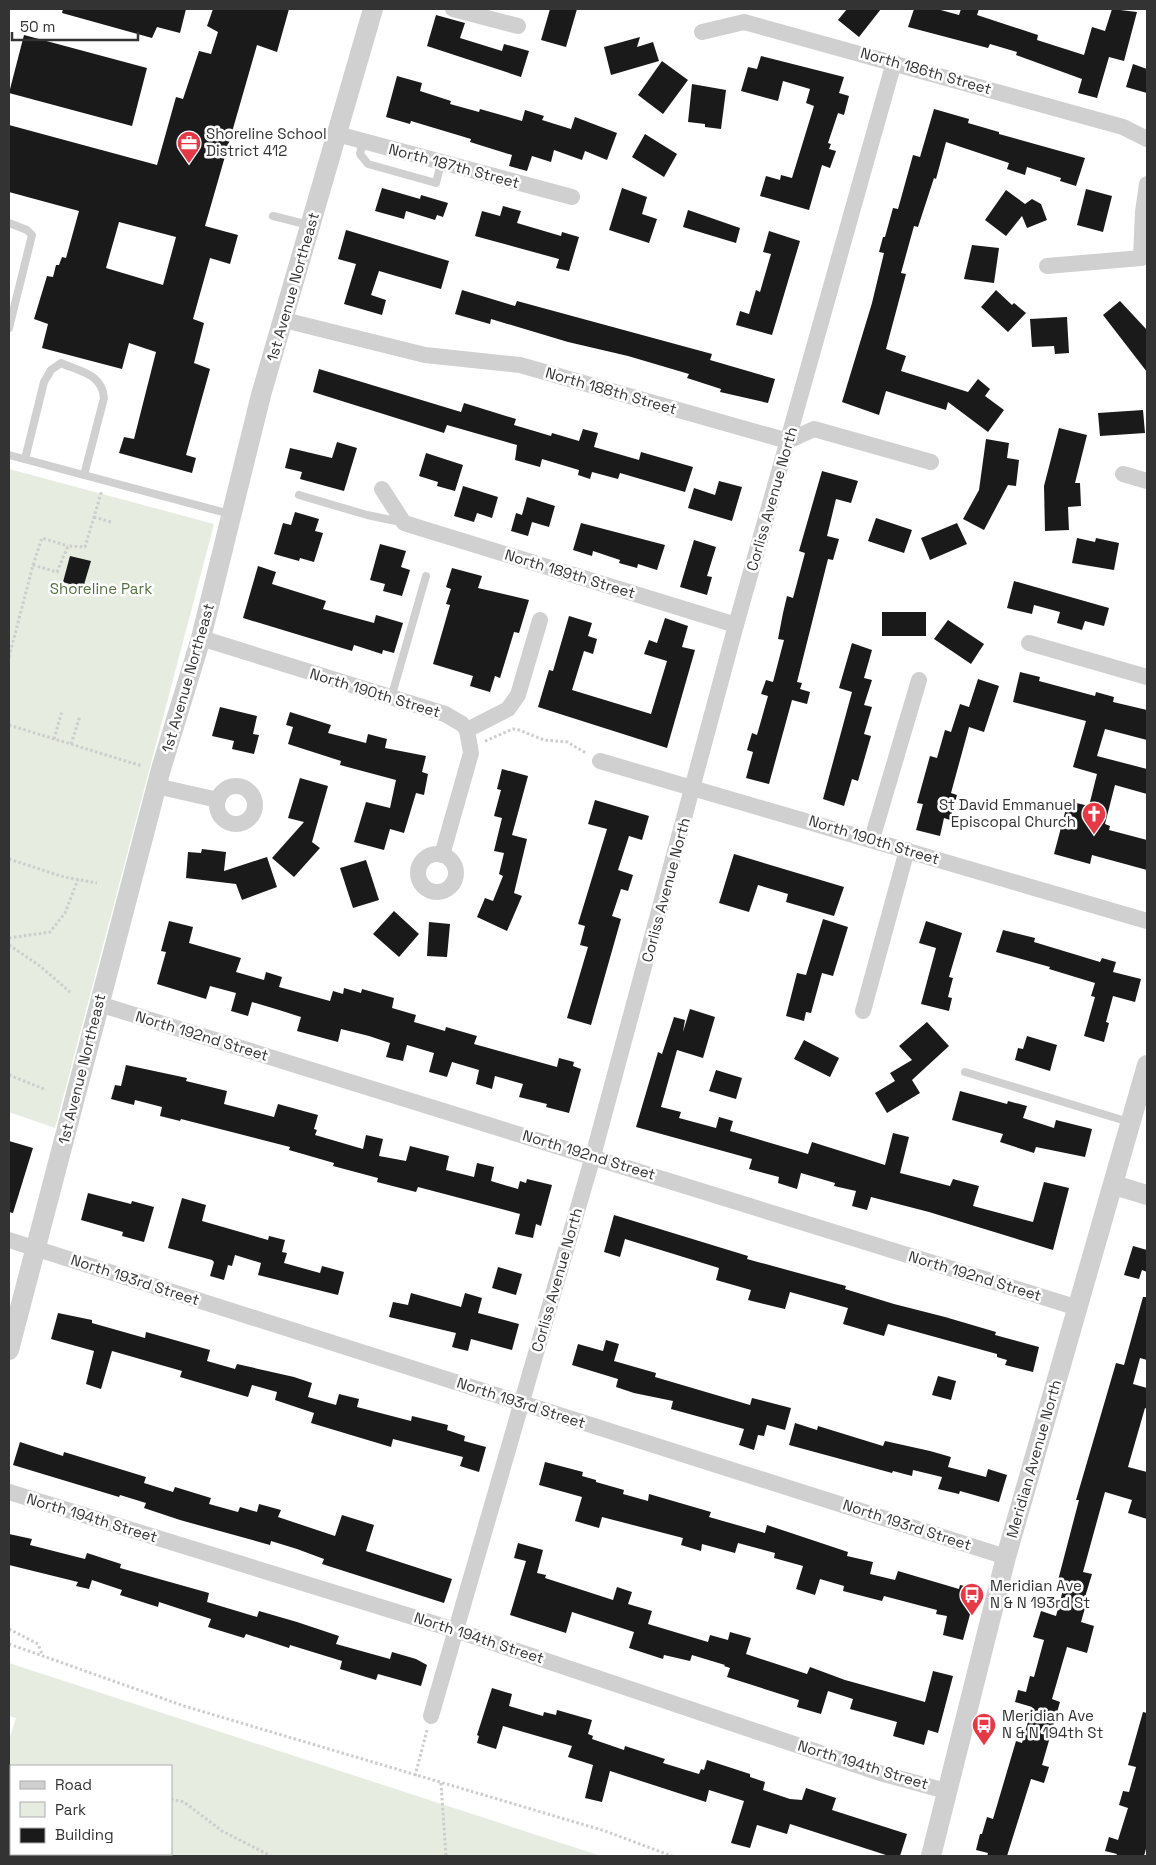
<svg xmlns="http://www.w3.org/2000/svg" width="1156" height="1865" viewBox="0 0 1156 1865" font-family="'Space Grotesk',sans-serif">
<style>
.green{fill:#e6ecdf;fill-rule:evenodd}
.building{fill:#1a1a1a;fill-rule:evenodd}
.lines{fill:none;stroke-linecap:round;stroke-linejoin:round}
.path{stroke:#cdcdcd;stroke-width:3;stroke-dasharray:2.5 2.5;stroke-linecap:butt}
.service{stroke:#d0d0d0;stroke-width:8}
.minor{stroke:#d0d0d0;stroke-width:16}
.tertiary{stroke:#d0d0d0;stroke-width:20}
.labels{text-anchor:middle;stroke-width:5;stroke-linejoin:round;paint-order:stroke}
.street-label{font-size:15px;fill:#333;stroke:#fff}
.poi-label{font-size:15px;fill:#333;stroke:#fff;text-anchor:start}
.park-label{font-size:15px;fill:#56703f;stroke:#fff}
</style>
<rect width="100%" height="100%" fill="#fff"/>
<g class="green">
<path d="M9,469L214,524L55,1128L9,1112Z"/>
<path d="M9,1663L601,1856H9V1740L16,1718L9,1716ZM11,1766H171V1854H11Z"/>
</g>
<g class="building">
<path d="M63,9H186L180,33L157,27L152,38L62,13Z"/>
<path d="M213,9H289L277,52L257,45L205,226L238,235L230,264L210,258L193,319L204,323L194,363L210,369L186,455L196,458L192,473L119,453L124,437L134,439L156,352L129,343L122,369L42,348L48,324L34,319L47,276L53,277L56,265H59L62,257L66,258L79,211L9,192V125L157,165L176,97L183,99L199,51L211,54L218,32L207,26ZM119,222L176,237L163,285L106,268Z"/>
<path d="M550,9H577L566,47L541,40Z"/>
<path d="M847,9H881L859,37L838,20Z"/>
<path d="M914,9H937L959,15L961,9H979L977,15L1038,35L1037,40L1084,55L1092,27L1105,31L1112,9L1137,12L1124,61L1109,57L1097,98L1078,93L1082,79L1016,55L1017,52L990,44L988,48L908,27Z"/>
<path d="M436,15L465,23L460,38L502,51L504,44L529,51L521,77L427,46Z"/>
<path d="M24,35L147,68L132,126L9,93Z"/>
<path d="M640,37L637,47L653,42L659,61L611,75L604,47Z"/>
<path d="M761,56L844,77L839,93L849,96L844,115L838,113L828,143L831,144L829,149L836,151L830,168L822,165L809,210L760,196L766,176L780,180L781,175L792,178L814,106L806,103L810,89L783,81L778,101L741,91L748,67L757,69Z"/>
<path d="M662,61L688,80L663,114L638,95Z"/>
<path d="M1133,64L1147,69V93L1126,87Z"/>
<path d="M397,76L422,83L420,91L451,101L450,104L479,112L480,109L522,121L525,110L544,116L542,120L571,129L575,117L617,133L607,160L585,151L582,160L554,150L551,162L532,156L527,171L509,166L512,155L470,142L471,139L411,121L410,124L386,117Z"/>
<path d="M692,84L726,90L721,129L705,127V124L688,122Z"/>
<path d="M934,109L969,119L968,123L999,132V134L1085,158L1076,186L1060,181L1061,178L1027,167L1025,175L1007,169L1009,163L946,142L936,179L934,178L918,227L914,226L901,273L906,274L886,349L906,356L901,371L968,392L978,379L990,389L985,396L1004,410L988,432L948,402L946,410L886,391L879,415L842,402L872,303L884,253L879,252L883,237H885L893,208L898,209L913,155L920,157Z"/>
<path d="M645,134L677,154L664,177L632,157Z"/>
<path d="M382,188L420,199L421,195L448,203L443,217L437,215L435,220L406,211L404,219L375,211Z"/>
<path d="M622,188L647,197L642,214L657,219L649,243L609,230Z"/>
<path d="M1086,189L1112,196L1103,232L1077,225Z"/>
<path d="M1006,190L1025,204L1032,199L1041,204L1047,220L1027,228L1022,216L1006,236L985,220Z"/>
<path d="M503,206L521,211L517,223L561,236L562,232L579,237L569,271L556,268L559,259L475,236L482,211L500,216Z"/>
<path d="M688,210L740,228L736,243L683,227Z"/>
<path d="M346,230L449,261L441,289L379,271L371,295L386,300L382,315L344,304L356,264L338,259Z"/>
<path d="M769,231L800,241L772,335L736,325L740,311L749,314L756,290L760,292L771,254L763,252Z"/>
<path d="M972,245L999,248L994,283L964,279Z"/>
<path d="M462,290L515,306L517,301L712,354L710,360L775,379L768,403L720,392L721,389L687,378L689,374L628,356L568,342L491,319L490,324L455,314Z"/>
<path d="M996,290L1012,305L1014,303L1026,313L1008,332L981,307Z"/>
<path d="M1120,301L1147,330V372L1103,315Z"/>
<path d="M1067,317L1069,353L1055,354L1054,346L1032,347L1030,319Z"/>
<path d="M319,369L461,412L464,403L516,419L514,425L551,436L552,433L579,441L583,429L598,433L594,447L639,460L641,452L693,467L685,492L620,473L618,479L592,472L590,479L578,475L579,470L542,459L540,467L515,460L517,445L447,425L444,433L313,392Z"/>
<path d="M1143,410L1145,433L1100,436L1098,413Z"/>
<path d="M1059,428L1087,435L1075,483H1080L1081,506L1068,507L1069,530L1045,531L1044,486Z"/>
<path d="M986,439L1009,443L1007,458L1019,460L1016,486L1008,485L984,530L963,519L979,490Z"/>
<path d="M337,442L357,448L344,491L300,479L302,472L285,468L290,448L332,458Z"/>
<path d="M426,453L463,465L455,491L437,486L438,482L419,476Z"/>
<path d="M822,471L858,481L851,503L836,499L827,536L839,539L833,560L828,559L797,682L802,683L800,689L810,692L807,704L792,700L769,784L746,778L753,752L747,750L752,733L757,735L768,696L761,694L766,680L773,682L784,640L778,639L783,613L787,596L793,598L805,553L799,551Z"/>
<path d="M719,481L742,487L732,521L688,508L694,488L715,495Z"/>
<path d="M463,486L498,497L492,518L477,513L474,522L454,516Z"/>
<path d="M527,497L555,506L549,527L532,522L528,536L511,531L516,513L522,515Z"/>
<path d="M295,512L319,519L315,531L323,533L314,562L300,558L299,561L274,554L283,523L291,525Z"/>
<path d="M876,518L912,530L904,553L868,541Z"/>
<path d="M581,523L665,545L657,570L638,564L637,568L619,563L620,560L593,551L592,556L573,550Z"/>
<path d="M957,523L967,544L930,560L921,538Z"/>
<path d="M1077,538L1095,542L1096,538L1119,543L1114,570L1072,563Z"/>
<path d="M694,540L716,547L707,576L712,577L707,595L680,587Z"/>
<path d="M380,544L406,551L401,567L410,570L402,596L383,591L385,584L370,580Z"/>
<path d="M70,556L91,561L83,588L63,582Z"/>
<path d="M258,566L276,572L272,584L326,601L323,609L374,623L376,615L403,623L394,653L383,650L382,654L354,645L352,651L243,618Z"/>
<path d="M452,568L482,576L478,588L529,600L519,633L514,632L500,678L495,676L490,692L470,686L473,676L433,664L450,605L446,604L451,589L446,587Z"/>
<path d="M1014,581L1109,608L1104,626L1085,621L1082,630L1057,623L1060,612L1034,605L1032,614L1007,608Z"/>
<rect x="882" y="612" width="44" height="24"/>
<path d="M569,616L592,623L588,636L597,639L593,654L584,651L572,690L651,714L667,661L644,654L649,640L657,643L665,618L688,626L682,647L695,650L667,748L538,707L549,670L553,671Z"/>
<path d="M948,620L984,644L971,664L934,639Z"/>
<path d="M852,643L872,650L864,678L872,680L864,705L872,707L864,734L871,736L858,781L852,779L844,806L823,799L852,692L839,688Z"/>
<path d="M1020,672L1040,677L1039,681L1095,696L1096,692L1114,697L1113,702L1147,710V740L1105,729L1097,756L1147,769V794L1115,785L1105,824L1110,826L1109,830L1147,840V870L1092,855L1090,864L1054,854L1068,801L1089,806L1097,774L1073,767L1086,721L1013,702Z"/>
<path d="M978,679L999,686L984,732L969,727L951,793L957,795L950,820L944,818L940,836L916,830L923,804L917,803L930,756L937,758L945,730L951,732L960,704L969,707Z"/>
<path d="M220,707L257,716L253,734L259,735L254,754L232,749L234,741L212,736Z"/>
<path d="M290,712L331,725L328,733L366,743L368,734L387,739L385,748L426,756L422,772L428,774L424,795L416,793L404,833L390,829L384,850L354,842L366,802L390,808L396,780L340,765L341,761L288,744L293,727L286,725Z"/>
<path d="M502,769L528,776L512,835L527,839L514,893L522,896L507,931L477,917L485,898L493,901L503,876L499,874L504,853L494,851L502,818L494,816L501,790L497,789Z"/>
<path d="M300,778L328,786L312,842L320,848L294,877L272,858L304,822L288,818Z"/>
<path d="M595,800L649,816L642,840L629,836L618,870L633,875L628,891L621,889L612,916L621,919L591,1025L567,1018L588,947L580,945L585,926L578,924L607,829L588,824Z"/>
<path d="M202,849L226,852L224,871L267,857L277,887L242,900L236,884L186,878L188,852L201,853Z"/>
<path d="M734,854L844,887L834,916L786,902L788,894L758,885L749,912L719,903Z"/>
<path d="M366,860L379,900L353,908L340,868Z"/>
<path d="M394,911L419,934L399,957L373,934Z"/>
<path d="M823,919L848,927L833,976L822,973L811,1013L806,1012L804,1021L786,1016L797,973L806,975Z"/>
<path d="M169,921L193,927L189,943L241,958L236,972L264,980L266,972L282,977L279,987L330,1001L333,991L343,994L344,988L361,993L362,989L394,998L392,1008L416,1015L414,1022L445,1031L446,1027L477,1036L474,1044L557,1067L559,1058L574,1062L573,1066L581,1069L569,1113L546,1107L547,1104L519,1097L523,1084L495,1076L492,1089L476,1084L479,1070L452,1062L447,1077L429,1072L434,1053L407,1045L403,1061L386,1057L390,1043L369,1036L341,1029L338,1042L297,1031L301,1017L279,1010L252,1002L248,1016L231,1011L236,993L210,986L206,999L157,984L166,952L161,951Z"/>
<path d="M926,921L962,933L949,977L953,978L948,997L952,998L949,1011L921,1004L936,948L919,943Z"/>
<path d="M429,922L450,924L447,957L427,956Z"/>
<path d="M1003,930L1035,938L1034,942L1100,962L1102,958L1116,962L1113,972L1141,979L1135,1002L1113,996L1106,1022L1109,1023L1104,1042L1084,1036L1095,997L1091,996L1095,983L1049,969L1050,967L996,952Z"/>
<path d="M690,1009L715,1017L703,1058L677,1050L661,1107L681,1112L679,1118L716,1128L719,1117L733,1121L730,1131L808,1154L812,1142L885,1165L893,1133L909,1137L900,1173L950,1186L953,1179L979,1186L973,1206L1033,1222L1044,1182L1069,1188L1053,1250L929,1212L871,1197L867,1210L852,1206L856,1191L834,1186L835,1183L801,1173L797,1189L778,1183L779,1177L749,1169L752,1159L636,1127L658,1052L662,1054L674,1017L685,1020L683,1032Z"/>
<path d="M927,1022L949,1046L912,1080L920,1093L887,1113L875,1093L895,1081L890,1073L912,1060L899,1046Z"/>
<path d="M1027,1036L1057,1045L1050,1071L1015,1060L1018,1048L1023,1049Z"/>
<path d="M804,1040L839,1058L830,1077L794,1059Z"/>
<path d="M126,1065L187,1078L186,1081L227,1091L224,1104L274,1117L278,1104L318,1115L314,1129L317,1130L315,1135L363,1149L366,1135L383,1139L379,1156L406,1161L410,1146L449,1156L446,1170L474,1177L477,1163L494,1167L491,1181L518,1189L520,1181L526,1183L527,1179L552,1185L541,1226L536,1224L533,1238L515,1234L520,1214L418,1187L416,1192L377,1182L378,1178L333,1166L334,1163L289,1150L290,1147L181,1119L180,1121L160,1116L162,1107L135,1100L134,1105L111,1099L115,1085L121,1086Z"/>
<path d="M716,1070L742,1078L736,1099L709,1091Z"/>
<path d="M960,1091L1007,1104L1008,1101L1027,1106L1023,1118L1054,1128L1056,1120L1092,1129L1085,1157L1036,1147L1034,1153L1000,1142L1003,1134L952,1120Z"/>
<path d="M9,1141L33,1148L13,1213L9,1212Z"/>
<path d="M88,1193L131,1204L132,1201L154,1207L144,1242L122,1236L123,1232L81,1220Z"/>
<path d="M182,1198L206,1205L202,1221L268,1240L269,1236L285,1240L282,1252L287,1253L284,1263L320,1273L322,1266L344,1272L338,1295L258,1275L261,1263L235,1255L232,1266L228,1265L224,1280L210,1276L214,1262L212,1260L168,1248Z"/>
<path d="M614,1215L748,1256L747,1259L846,1286L845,1289L894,1304L945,1317L996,1332L995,1335L1039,1347L1033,1372L1005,1365L1007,1360L997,1357V1354L888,1324L884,1336L843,1324L848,1308L790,1292L785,1309L748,1300L751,1290L716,1280L719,1268L625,1239L620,1257L604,1252Z"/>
<path d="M1133,1246L1147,1250V1272L1142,1270L1139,1279L1124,1275Z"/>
<path d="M498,1267L522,1274L516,1295L492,1288Z"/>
<path d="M411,1293L461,1307L465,1293L482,1298L478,1313L519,1324L512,1350L471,1339L468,1351L452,1347L456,1333L389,1317L393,1302L408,1305Z"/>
<path d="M1143,1297H1147V1360L1140,1358L1133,1384L1147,1388V1409L1145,1408L1128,1467L1147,1472V1519L1128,1513L1132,1500L1105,1492L1083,1572L1092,1574L1082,1607L1085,1608L1081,1622L1094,1626L1087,1653L1067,1647L1052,1699L1060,1702L1042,1765L1049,1767L1044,1783L1031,1779L1007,1856H987L988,1853L976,1850L980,1834H982L987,1817L993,1819L1016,1741L1022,1743L1032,1707L1015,1702L1018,1690L1026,1692L1030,1676L1034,1677L1044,1640L1033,1637L1041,1611L1056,1616L1063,1590L1056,1588L1079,1500H1076L1116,1363L1124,1365Z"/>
<path d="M58,1313L92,1320V1323L145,1338L146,1332L210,1350L207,1361L235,1369L237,1364L294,1377L312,1383L308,1397L336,1405L339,1394L359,1399L357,1407L411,1421L412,1416L448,1425L447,1430L465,1436L464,1441L486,1447L479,1472L460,1466L463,1457L393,1439L391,1447L311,1423L314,1413L275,1400L277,1392L252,1385L248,1397L180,1377L182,1371L112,1351L101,1389L86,1384L94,1351L51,1339Z"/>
<path d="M606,1340L619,1344L614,1361L656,1373L655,1377L750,1405L752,1398L791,1408L785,1430L767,1425L764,1436L758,1435L754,1450L739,1445L744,1429L671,1409L673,1401L634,1393L616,1387L618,1379L572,1365L578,1344L603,1351Z"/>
<path d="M938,1376L956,1381L951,1400L932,1395Z"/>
<path d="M795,1423L817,1430L818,1426L883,1446L885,1441L930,1451L951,1457L948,1467L986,1477L988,1469L1007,1475L999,1502L960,1491L959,1494L938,1489L942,1477L913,1470L912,1476L893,1471L892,1473L789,1445Z"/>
<path d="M20,1442L63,1456L64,1452L146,1477L144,1483L173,1492L175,1487L211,1498L209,1504L238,1512L240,1507L257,1512L259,1504L281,1510L278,1517L335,1536L342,1515L374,1525L366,1551L452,1579L444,1603L322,1564L324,1559L297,1549L271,1541L270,1545L180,1520L144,1508L146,1503L120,1495L119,1497L13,1465Z"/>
<path d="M545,1462L583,1472L582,1476L596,1480V1482L624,1490L623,1494L648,1501L649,1494L711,1512L709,1517L765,1533L767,1525L848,1552L847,1556L873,1562L870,1574L895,1580L898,1571L959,1589L960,1585L977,1589L963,1640L943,1635L947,1616L936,1614L937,1610L884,1596L882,1601L843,1591L844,1586L820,1579L815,1595L796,1589L803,1566L774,1558L775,1553L738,1543L735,1553L702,1544L701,1551L681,1545L683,1538L602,1517L599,1528L575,1521L582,1497L539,1485Z"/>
<path d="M9,1534L32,1539L30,1545L85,1559L87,1553L121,1564L120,1568L209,1593L207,1602L257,1617L259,1611L297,1622L339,1636L336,1644L390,1659L392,1652L416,1659L427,1665L421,1686L378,1674L376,1680L340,1669L342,1661L290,1645L289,1648L246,1634L244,1638L208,1627L211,1619L159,1602L158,1607L120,1595L122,1590L92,1580L89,1589L76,1586L78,1582L9,1565Z"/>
<path d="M518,1543L543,1550L537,1573L546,1575L545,1578L613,1600L617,1587L632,1592L628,1604L652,1611L648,1624L708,1642L710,1635L728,1640L730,1632L751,1638L746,1654L807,1674L810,1667L845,1680L925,1702L933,1671L953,1676L938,1733L928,1730L924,1745L893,1736L897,1722L850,1709L853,1699L828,1691L821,1714L797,1707L799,1700L727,1677L730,1668L724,1666L725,1665L692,1655L690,1661L664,1655L663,1659L629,1648L634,1632L572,1612L566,1633L510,1615L526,1561L514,1558Z"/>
<path d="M492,1688L512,1694L509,1706L543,1716L544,1712L556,1715L557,1710L592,1720L588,1734L593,1736L592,1739L624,1750L625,1746L665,1759L663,1763L699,1774L701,1769L704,1770L707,1760L750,1774V1777L765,1782L763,1790L790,1799L802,1800L806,1788L836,1798L832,1810L907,1834L900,1856H889L790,1824L787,1834L757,1825L750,1848L731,1843L744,1801L709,1790L706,1802L610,1771L602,1802L585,1798L593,1765L568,1757L572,1746L503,1726L496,1749L477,1743L479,1736L477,1735Z"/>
<path d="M1143,1712L1147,1713V1845L1144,1856H1116L1117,1854L1105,1851L1109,1837L1118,1840L1128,1808L1119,1805L1123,1791L1129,1792L1136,1767L1128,1765Z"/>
</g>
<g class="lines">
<g class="path">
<path d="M94,517L111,522"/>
<path d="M33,565L42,538L68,546"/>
<path d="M9,657L33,565L57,572L68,546L85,547L102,490"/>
<path d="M9,725L142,766"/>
<path d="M54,739L62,711"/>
<path d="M485,741L513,729L519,730L544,740L567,742L586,753"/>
<path d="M71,744L80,716"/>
<path d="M9,859L64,877L97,883"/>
<path d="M9,938L50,932L65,913L78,879"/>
<path d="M9,945L40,966L70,992"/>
<path d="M9,1075L44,1089"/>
<path d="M9,1629L38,1644L42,1654"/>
<path d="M9,1644L184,1706L605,1831L672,1856"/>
<path d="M415,1776L427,1730"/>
<path d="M441,1783L446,1856"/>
<path d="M171,1799L184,1802L222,1831L271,1856"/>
<path d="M9,1831L11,1830"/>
</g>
<g class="service">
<path d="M363,141L360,154L368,164L436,183L441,163"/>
<path d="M273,216L309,225"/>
<path d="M9,223L27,230L32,235L9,328"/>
<path d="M9,455L230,514"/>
<path d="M25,459L44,382L51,370L61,363C81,372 102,374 104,398L84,475"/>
<path d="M299,495L367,515L401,522"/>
<path d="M391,698L426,576"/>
<path d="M965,1072L1129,1122"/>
</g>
<g class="minor">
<path d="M453,9L518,26"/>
<path d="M702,32L744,22L1123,127L1147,139"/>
<path d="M337,134L572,197"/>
<path d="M1141,258L1143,212L1147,184"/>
<path d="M1047,266L1141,258"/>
<path d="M284,320L425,355L520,365L788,441L814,429L931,462"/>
<path d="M1123,474L1147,481"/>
<path d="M382,489L404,523L736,625"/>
<path d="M201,638L445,714L462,724L467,730L508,709L518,695L540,620"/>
<path d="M1029,643L1147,677"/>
<path d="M600,761L1147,921"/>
<circle cx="236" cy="805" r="19"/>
<path d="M156,786L218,800"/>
<path d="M872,839L919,680"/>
<circle cx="437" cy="873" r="19"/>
<path d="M442,855L471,753L467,730"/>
<path d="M99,1004L1078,1308"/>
<path d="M863,1011L907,850"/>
<path d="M9,1240L1006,1557"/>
<path d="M9,1492L455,1630L880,1773L946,1791"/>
<path d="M431,1716L593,1156L736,625L894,62"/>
</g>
<g class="tertiary">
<path d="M1114,1185L1147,1195"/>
<path d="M9,1350L161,769L201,638L261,395L373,9"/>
<path d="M931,1856L1006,1557L1147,1065"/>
</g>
</g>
<defs>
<symbol id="office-pin" viewBox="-11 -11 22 30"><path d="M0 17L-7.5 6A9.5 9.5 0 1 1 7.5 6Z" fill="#e63946" stroke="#fff"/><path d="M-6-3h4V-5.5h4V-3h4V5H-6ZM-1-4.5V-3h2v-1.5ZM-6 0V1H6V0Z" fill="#fff"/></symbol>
<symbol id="church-pin" viewBox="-11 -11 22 30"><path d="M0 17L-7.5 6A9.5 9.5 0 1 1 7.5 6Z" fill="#e63946" stroke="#fff"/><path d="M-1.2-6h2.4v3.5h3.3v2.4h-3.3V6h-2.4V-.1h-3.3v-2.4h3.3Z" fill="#fff"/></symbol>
<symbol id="bus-pin" viewBox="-11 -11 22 30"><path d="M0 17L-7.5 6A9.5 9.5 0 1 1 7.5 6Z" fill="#e63946" stroke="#fff"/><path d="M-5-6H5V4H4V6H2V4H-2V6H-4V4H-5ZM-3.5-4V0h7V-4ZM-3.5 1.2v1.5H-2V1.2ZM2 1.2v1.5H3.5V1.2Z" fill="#fff"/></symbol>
</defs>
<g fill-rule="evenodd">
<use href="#office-pin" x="175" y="129" width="28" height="38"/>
<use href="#church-pin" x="1080" y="800" width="28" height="38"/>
<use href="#bus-pin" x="958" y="1581" width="28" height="38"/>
<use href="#bus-pin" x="970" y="1711" width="28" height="38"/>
</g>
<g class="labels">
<g class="street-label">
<text transform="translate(926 71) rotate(16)" y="5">North 186th Street</text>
<text transform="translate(454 166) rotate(15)" y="5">North 187th Street</text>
<text transform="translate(293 287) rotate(-74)" y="5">1st Avenue Northeast</text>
<text transform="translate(611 391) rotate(16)" y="5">North 188th Street</text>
<text transform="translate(772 499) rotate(-74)" y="5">Corliss Avenue North</text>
<text transform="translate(570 574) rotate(17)" y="5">North 189th Street</text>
<text transform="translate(188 678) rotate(-74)" y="5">1st Avenue Northeast</text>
<text transform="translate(375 693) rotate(17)" y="5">North 190th Street</text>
<text transform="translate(874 840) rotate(17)" y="5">North 190th Street</text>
<text transform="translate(666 890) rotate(-75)" y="5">Corliss Avenue North</text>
<text transform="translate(202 1036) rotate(17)" y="5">North 192nd Street</text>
<text transform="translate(82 1069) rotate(-76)" y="5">1st Avenue Northeast</text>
<text transform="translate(589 1155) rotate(17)" y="5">North 192nd Street</text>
<text transform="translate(975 1276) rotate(17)" y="5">North 192nd Street</text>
<text transform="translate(135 1280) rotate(18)" y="5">North 193rd Street</text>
<text transform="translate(557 1280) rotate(-74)" y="5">Corliss Avenue North</text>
<text transform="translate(521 1403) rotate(18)" y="5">North 193rd Street</text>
<text transform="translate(1034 1459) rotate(-74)" y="5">Meridian Avenue North</text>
<text transform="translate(92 1518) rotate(17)" y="5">North 194th Street</text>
<text transform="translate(907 1525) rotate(18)" y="5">North 193rd Street</text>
<text transform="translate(479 1638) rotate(18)" y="5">North 194th Street</text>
<text transform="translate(863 1765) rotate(17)" y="5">North 194th Street</text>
</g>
<g class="poi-label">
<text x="206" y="139">Shoreline School<tspan x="206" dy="17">District 412</tspan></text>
<text x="1076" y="810" text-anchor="end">St David Emmanuel<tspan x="1076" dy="17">Episcopal Church</tspan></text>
<text x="990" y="1591">Meridian Ave<tspan x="990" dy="17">N &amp; N 193rd St</tspan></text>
<text x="1002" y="1721">Meridian Ave<tspan x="1002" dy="17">N &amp; N 194th St</tspan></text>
</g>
<g class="park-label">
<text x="101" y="594">Shoreline Park</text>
</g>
</g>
<rect width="1156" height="1865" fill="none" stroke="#333333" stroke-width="20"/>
<rect x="10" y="1765" width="162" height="90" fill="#ffffff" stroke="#adadad"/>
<rect x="20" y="1781" width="25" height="8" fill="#d0d0d0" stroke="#adadad"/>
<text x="55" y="1790" font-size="15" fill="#333333">Road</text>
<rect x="20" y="1802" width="25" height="15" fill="#e6ecdf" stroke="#adadad"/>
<text x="55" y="1815" font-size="15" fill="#333333">Park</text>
<rect x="20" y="1828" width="25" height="15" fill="#1a1a1a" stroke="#adadad"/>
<text x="55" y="1840" font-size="15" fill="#333333">Building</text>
<path d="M12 32v8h126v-8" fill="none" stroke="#333333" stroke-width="2.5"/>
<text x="20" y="32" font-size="15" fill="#333333" stroke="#ffffff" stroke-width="4" paint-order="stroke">50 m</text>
</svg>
